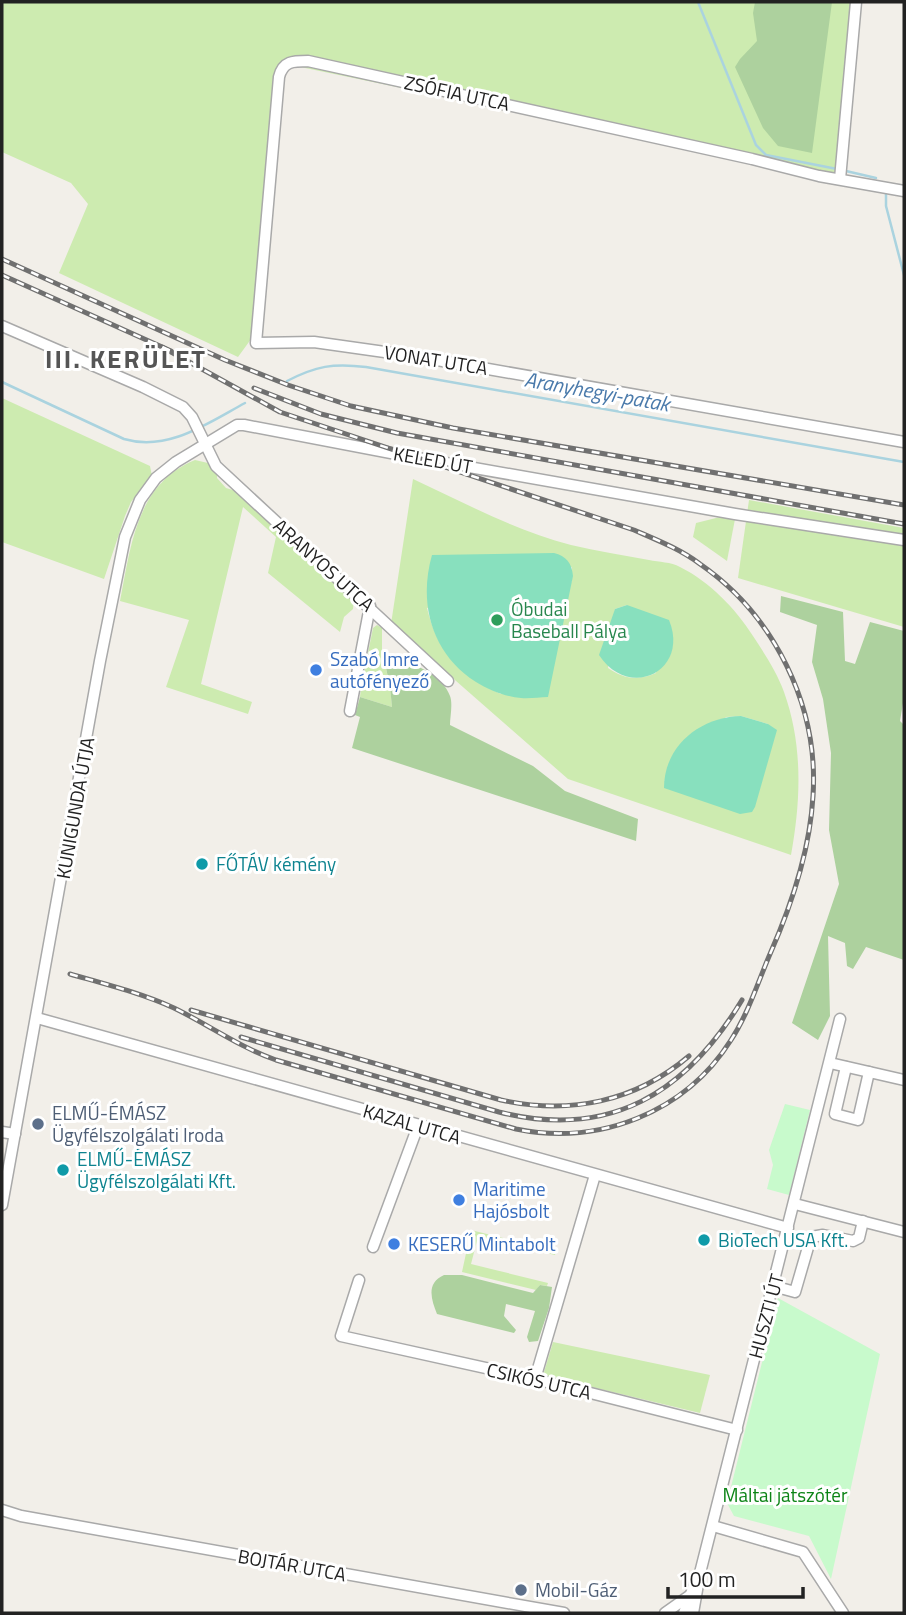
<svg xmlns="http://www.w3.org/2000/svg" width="906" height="1615" viewBox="0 0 906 1615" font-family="'Titillium Web',sans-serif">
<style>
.grass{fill:#cdebb0;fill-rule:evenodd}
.forest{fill:#add19e}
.park{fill:#c8facc}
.pitch{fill:#88e0be}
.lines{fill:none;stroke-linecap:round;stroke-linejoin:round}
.stream{stroke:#aad3df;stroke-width:2.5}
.minor-casing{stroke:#a9a9a9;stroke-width:13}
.minor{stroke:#fff;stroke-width:10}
.rail-casing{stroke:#707070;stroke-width:5}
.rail{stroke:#fff;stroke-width:2.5;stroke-dasharray:8;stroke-linecap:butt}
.leisure-dot{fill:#2e9e5b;stroke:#fff;stroke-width:2.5}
.shop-dot{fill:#3f7fe0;stroke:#fff;stroke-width:2.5}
.culture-dot{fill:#0f9aa8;stroke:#fff;stroke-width:2.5}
.service-dot{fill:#5c6f8a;stroke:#fff;stroke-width:2.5}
.labels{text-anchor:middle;stroke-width:6;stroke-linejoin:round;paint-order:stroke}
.street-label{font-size:19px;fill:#222;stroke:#fff}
.leisure-label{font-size:19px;fill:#27864d;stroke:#fff;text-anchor:start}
.shop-label{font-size:19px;fill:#366cbe;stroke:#fff;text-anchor:start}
.culture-label{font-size:19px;fill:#0d838f;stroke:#fff;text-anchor:start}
.service-label{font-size:19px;fill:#4e5e75;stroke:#fff;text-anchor:start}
.park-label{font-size:19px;fill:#0c8416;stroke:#fff}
.water-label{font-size:21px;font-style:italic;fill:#4a7aab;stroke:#fff}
.district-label{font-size:26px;font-weight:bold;letter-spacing:2px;fill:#555;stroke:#fff}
</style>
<rect width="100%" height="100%" fill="#f2efe9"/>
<g class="grass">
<path d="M2,2H856L840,179L286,64L257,331L238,357L59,273L88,204L71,183L2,152Z"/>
<path d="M2,398L150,466L152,476L131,502L125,516L104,579L2,542Z"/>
<path d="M195,460L208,463L217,473V478L226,488L236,491L354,599L353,609L344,617L340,632L268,573L276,537L243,507L201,684L252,702L248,714L166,687L189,620L120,601C131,546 136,484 195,460Z"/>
<path d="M413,479C465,503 516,531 571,545C597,551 623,555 649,560C659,562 671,562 680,567C710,582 735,608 753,636C764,653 777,672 784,692C803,745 801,800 791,855L568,779L391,624ZM572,567V581L501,694C459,675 438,653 427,608ZM627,605L656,673C637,681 624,679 608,668L615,609ZM741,716L768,724L664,781L726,717Z"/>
<path d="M749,500L904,528V627L738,578Z"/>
<path d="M724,516L735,519L727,561L693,537L696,523Z"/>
<path d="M377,625L382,628V650L390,687L392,707L360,697L361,688L375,689L377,674L364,673L373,628Z"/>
<path d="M471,1230L556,1251L555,1255L478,1237L471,1264L548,1283L547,1286L540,1285L536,1290L462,1272Z"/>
<path d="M553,1342L710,1375L700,1413L546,1376L544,1372Z"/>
</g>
<g class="forest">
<path d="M755,2H832L812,153L778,146L763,128L735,67L740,59L757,41L753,13Z"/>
<path d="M781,596L843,612L845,661L855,664L870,622L904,631V697L900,721L904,725V960L866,947L853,969L847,966L845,943L828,936L830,1016L818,1040L792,1023L839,884L829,830L831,753L823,699L812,662L817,625L780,612Z"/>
<path d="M405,662C422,667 443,677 450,696C453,704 450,717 450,725L533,766L565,791L638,819L636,841L352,748L360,717L355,715L360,697L392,707L390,687L386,668Z"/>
<path d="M444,1275H462L533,1293L540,1285L552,1287L549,1308L538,1341L529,1342L527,1337L535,1311L506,1304L504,1316L516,1330L514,1333L437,1314C431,1299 426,1283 444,1275Z"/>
</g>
<g class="park">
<path d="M785,1104L810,1110L789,1195L767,1189L773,1165L769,1150Z"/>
<path d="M778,1298L880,1354L831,1579L809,1536L734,1516L727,1503Z"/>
</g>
<g class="pitch">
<path d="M554,553C566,556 572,563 573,576L548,697C539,697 530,699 521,698C506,697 489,690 476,682C432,654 418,604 432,555Z"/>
<path d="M627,605L669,620C690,671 629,701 599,655L615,609Z"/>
<path d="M741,716L768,724L777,730L755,807L752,812L740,814L664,788C664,745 701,717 741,716Z"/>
</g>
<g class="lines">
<g class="stream">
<path d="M698,2L756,145L766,155L837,169"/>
<path d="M846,171L876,178"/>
<path d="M886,194V206L904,275"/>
<path d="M287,381C316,366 333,363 366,367L904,462"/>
<path d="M2,382L124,439C168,452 208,423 245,403"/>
</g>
<defs>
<g id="minor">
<path d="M840,179L856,2"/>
<path d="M904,191L819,176L752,159L308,61C293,61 283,61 279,77L256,343L314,342L420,357L904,442"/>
<path d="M2,326L143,387L183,407L192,417L216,466L448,681"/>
<path d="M350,711L370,606"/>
<path d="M37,1018L788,1228"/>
<path d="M830,1063L904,1080"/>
<path d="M846,1067L835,1114L858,1120L869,1072"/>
<path d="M2,1132L15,1134"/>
<path d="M795,1204L904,1232"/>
<path d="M2,1205L100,661L125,537L140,500L156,478L176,462L237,425H244L412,457L735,514L904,540"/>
<path d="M373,1247L418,1126"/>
<path d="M359,1280L341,1336L535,1379L737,1430"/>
<path d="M773,1286L795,1292L811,1237L823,1235L853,1241L859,1238L863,1221"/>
<path d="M535,1379L595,1175"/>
<path d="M2,1510L21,1516L564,1613"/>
<path d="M713,1526L803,1552L843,1613"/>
<path d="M665,1613L689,1596"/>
<path d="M684,1613L695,1583"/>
<path d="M693,1613L700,1573L840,1019"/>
</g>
</defs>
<use href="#minor" class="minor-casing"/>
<use href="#minor" class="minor"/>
<defs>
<g id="rail">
<path d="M2,259L225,360L288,385L351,406L453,428L904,505"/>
<path d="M2,275L171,351"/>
<path d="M254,388L321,414L397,433L904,524"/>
<path d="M70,974C105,984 141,993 174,1008C209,1025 239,1047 276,1060L516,1129C599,1146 685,1113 731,1040C748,1014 758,982 770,954C792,904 810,850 813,796C819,706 774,615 700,564C680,549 657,540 634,530L280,412L162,347"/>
<path d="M191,1010L501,1100C570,1115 635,1102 689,1056"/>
<path d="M241,1037L499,1112C610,1140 686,1093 742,1000"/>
</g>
</defs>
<use href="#rail" class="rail-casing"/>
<use href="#rail" class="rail"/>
</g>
<circle class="leisure-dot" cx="497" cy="620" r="7"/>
<g class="shop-dot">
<circle cx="316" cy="670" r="7"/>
<circle cx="459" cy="1200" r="7"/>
<circle cx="394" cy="1244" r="7"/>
</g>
<g class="culture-dot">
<circle cx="202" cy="864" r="7"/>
<circle cx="63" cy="1170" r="7"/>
<circle cx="704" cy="1240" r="7"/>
</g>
<g class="service-dot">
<circle cx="38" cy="1124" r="7"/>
<circle cx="521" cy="1590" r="7"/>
</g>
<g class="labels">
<g class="street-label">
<text transform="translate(457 93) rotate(12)" y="7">ZSÓFIA UTCA</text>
<text transform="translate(436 360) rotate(9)" y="7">VONAT UTCA</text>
<text transform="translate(433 460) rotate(10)" y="7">KELED ÚT</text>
<text transform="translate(324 565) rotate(42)" y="7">ARANYOS UTCA</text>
<text transform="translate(75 808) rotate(-80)" y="7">KUNIGUNDA ÚTJA</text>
<text transform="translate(412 1124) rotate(16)" y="7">KAZAL UTCA</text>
<text transform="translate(766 1316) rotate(-75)" y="7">HUSZTI ÚT</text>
<text transform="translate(539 1381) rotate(13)" y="7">CSIKÓS UTCA</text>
<text transform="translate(292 1565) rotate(10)" y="7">BOJTÁR UTCA</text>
</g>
<g class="leisure-label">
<text x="511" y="616">Óbudai<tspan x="511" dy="22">Baseball Pálya</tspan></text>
</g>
<g class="shop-label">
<text x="330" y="666">Szabó Imre<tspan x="330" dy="22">autófényező</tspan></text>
<text x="473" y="1196">Maritime<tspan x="473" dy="22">Hajósbolt</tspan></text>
<text x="408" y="1251">KESERŰ Mintabolt</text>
</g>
<g class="culture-label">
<text x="216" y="871">FŐTÁV kémény</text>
<text x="77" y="1166">ELMŰ-ÉMÁSZ<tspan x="77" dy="22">Ügyfélszolgálati Kft.</tspan></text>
<text x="718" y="1247">BioTech USA Kft.</text>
</g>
<g class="service-label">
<text x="52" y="1120">ELMŰ-ÉMÁSZ<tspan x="52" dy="22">Ügyfélszolgálati Iroda</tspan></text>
<text x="535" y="1597">Mobil-Gáz</text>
</g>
<g class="park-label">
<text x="785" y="1502">Máltai játszótér</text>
</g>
<g class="water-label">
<text transform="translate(597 392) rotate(10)" y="7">Aranyhegyi-patak</text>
</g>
<g class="district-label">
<text x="126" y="368">III. KERÜLET</text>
</g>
</g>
<rect width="906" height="1615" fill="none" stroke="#222222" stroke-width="7"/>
<path d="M668 1587v10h135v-10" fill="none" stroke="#222222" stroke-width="3.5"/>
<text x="678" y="1587" font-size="21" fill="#222222" stroke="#ffffff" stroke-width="5" paint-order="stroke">100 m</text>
</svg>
